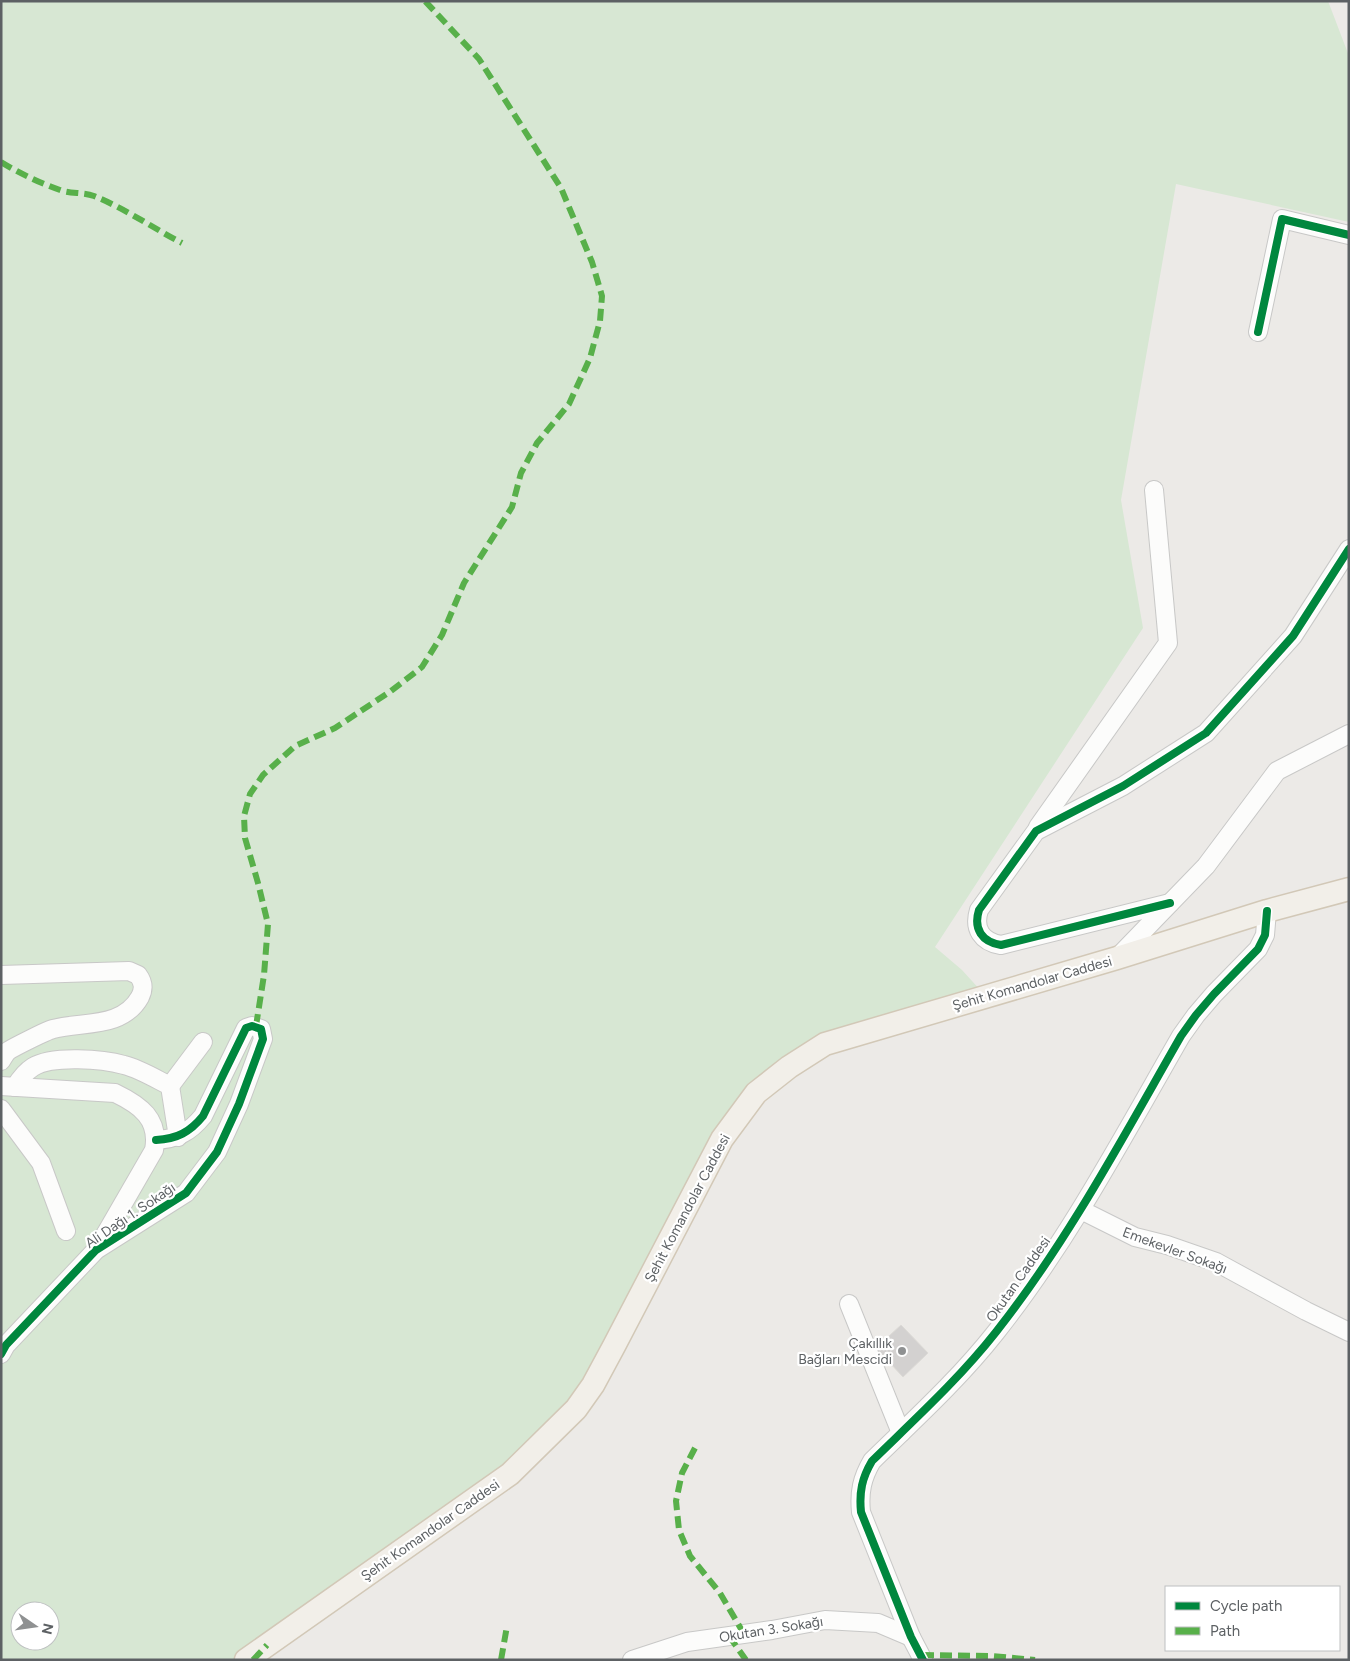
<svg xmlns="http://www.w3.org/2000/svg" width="1350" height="1661" viewBox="0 0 1350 1661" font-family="Figtree,sans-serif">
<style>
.green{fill:#d7e7d3;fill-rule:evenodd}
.building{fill:#d3d1d0;stroke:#dcdad6}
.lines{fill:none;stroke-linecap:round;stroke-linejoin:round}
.minor-casing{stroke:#c8c8c7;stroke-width:20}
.major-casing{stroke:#d2c8b7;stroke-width:25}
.minor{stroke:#fcfcfb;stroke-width:18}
.major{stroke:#f2efe9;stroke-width:22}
.quiet{stroke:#58b04a;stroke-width:6;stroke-dasharray:12 6;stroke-linecap:butt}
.cycleway-casing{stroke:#fff;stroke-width:11}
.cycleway{stroke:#00873e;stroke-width:8}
.poi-dot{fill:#8f9192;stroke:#fff;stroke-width:2}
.labels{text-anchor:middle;stroke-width:4.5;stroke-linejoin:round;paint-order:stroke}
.street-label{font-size:14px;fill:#5d6164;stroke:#fff}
.poi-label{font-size:14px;fill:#5d6164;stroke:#fff;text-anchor:end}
</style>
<rect width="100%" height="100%" fill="#eceae7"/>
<path class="green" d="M1,1H1328L1349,56V222L1176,184L1121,500L1143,628L935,947L962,970L982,992L832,1039L759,1095L562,1424L243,1660H1ZM20,1611H50V1641H20Z"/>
<path class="building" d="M901,1325L928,1353L903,1377L876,1348Z"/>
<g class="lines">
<defs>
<g id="minor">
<path d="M1258,332L1282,219L1349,235"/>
<path d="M1038,827L1168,643L1154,490"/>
<path d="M1170,903L1001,945C982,942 973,929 979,910L1036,831L1123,786L1206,733L1293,636L1349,549"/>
<path d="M1117,958L1206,866L1277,771L1349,734"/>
<path d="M1,975L129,971L138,975C144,983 144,989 140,997C122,1029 83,1021 53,1029C46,1031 14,1047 8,1051C5,1054 3,1058 1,1061"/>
<path d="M1,1086L115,1093C140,1105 160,1119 154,1150L98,1247"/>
<path d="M170,1086L203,1042"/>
<path d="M15,1087C20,1079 25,1072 33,1067C52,1055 103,1059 124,1065C140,1069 156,1079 170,1086L178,1137"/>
<path d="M1,1109L41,1163L66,1231"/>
<path d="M1081,1210L1135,1237L1167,1245L1216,1262L1306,1311L1349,1332"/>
<path d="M849,1304L901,1433"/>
<path d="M1,1354L6,1345L96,1250L186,1193L217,1152L239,1104L263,1039L261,1029L252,1026L246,1028L203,1116C190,1132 177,1139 156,1140"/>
<path d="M632,1660L687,1642L772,1630L825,1620L878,1623L911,1637"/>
<path d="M923,1660L911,1637L861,1512C859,1492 862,1478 872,1461C915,1419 959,1379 996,1332C1068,1241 1123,1137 1181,1036L1196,1015L1214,994L1258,949L1265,935L1267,911"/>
</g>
<path id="major" d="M246,1660L510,1474L576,1409L593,1385L614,1346L722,1139L756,1093L789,1067L825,1044L1117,958L1267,911L1349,889"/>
</defs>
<use href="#minor" class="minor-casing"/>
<use href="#major" class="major-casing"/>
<use href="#minor" class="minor"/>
<use href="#major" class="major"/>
<g class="quiet">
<path d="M1,162C19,173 40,183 60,190C71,194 83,192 94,196C124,208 153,228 182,243"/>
<path d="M256,1026L264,975L268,924L258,883L245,838L244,816L250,794L263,775L295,746L335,728L391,691L422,667L442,635L464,583L512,507L521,473L537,443L569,404L590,358L600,321L602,296L592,262L561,188L479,59L425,1"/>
<path d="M695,1448L682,1473L676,1501L679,1530L690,1556L720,1593L744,1634"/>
<path d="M729,1636L746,1660"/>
<path d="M922,1655L992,1656L1035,1660"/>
<path d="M253,1660L267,1645"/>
<path d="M501,1660L507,1626"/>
</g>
<defs>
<g id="cycleway">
<path d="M1258,332L1282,219L1349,235"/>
<path d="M1170,903L1001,945C982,942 973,929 979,910L1036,831L1123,786L1206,733L1293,636L1349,549"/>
<path d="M1,1354L6,1345L96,1250L186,1193L217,1152L239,1104L263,1039L261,1029L252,1026L246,1028L203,1116C190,1132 177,1139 156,1140"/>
<path d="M923,1660L911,1637L861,1512C859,1492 862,1478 872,1461C915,1419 959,1379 996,1332C1068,1241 1123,1137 1181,1036L1196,1015L1214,994L1258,949L1265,935L1267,911"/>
</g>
</defs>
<use href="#cycleway" class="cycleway-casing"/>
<use href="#cycleway" class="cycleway"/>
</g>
<circle class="poi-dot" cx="902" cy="1351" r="5"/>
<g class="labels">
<g class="street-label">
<text transform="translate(1032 983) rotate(-16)" y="5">Şehit Komandolar Caddesi</text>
<text transform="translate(687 1208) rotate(-62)" y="5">Şehit Komandolar Caddesi</text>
<text transform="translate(130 1215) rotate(-34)" y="5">Ali Dağı 1. Sokağı</text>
<text transform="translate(1175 1250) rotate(20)" y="5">Emekevler Sokağı</text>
<text transform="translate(1018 1279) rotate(-55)" y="5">Okutan Caddesi</text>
<text transform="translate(430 1530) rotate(-35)" y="5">Şehit Komandolar Caddesi</text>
<text transform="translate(771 1629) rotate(-9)" y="5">Okutan 3. Sokağı</text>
</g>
<g class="poi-label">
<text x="892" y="1348">Çakıllık<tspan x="892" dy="16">Bağları Mescidi</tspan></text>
</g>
</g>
<rect width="1350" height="1661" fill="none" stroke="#5d6164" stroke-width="5"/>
<rect x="1165" y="1586" width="175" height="65" fill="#ffffff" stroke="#bec0c1"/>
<rect x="1175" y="1602" width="25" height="8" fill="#00873e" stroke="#bec0c1"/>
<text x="1210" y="1611" font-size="15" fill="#5d6164">Cycle path</text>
<rect x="1175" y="1627" width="25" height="8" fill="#58b04a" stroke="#bec0c1"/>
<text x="1210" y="1636" font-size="15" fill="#5d6164">Path</text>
<g transform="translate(35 1626) rotate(103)"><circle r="24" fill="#ffffff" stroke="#bec0c1"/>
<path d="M0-4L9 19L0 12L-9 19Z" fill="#8f9192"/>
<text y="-8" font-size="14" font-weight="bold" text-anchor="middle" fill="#5d6164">N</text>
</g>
</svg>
